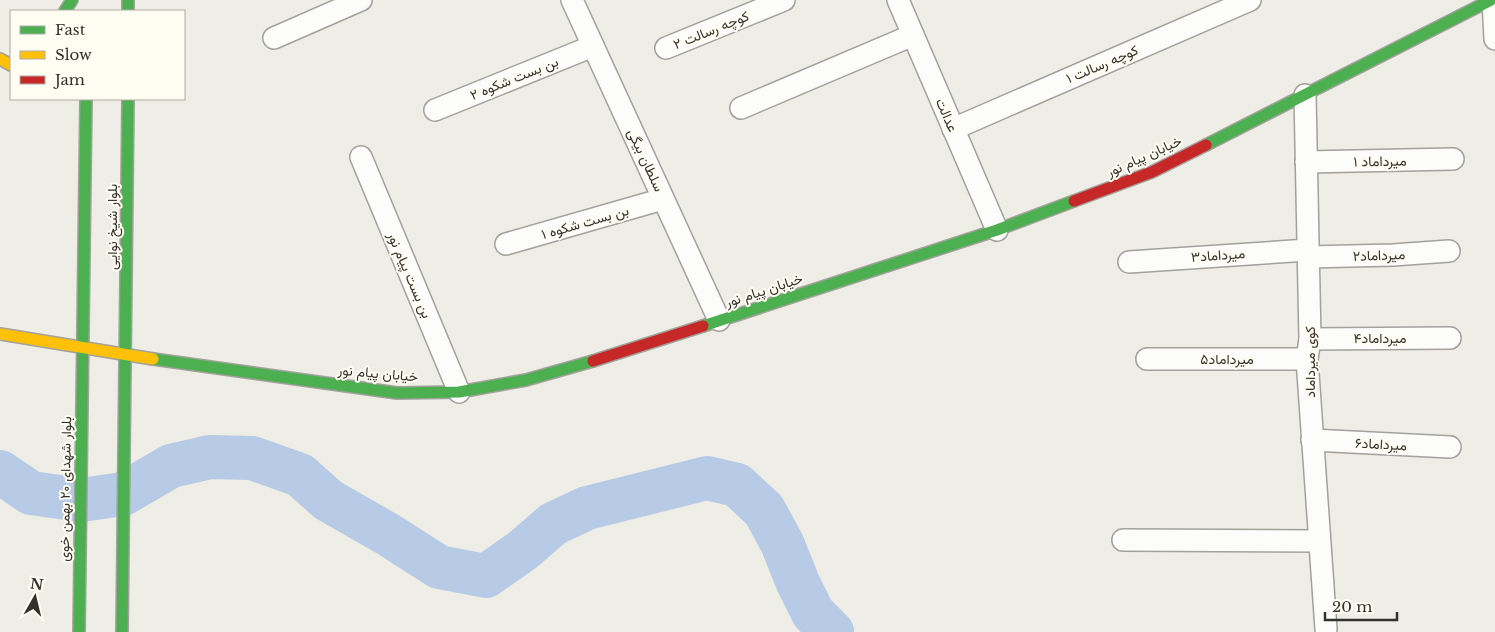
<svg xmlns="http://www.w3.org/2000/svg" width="1495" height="632" viewBox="0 0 1495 632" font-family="'Libre Baskerville',Vazirmatn,serif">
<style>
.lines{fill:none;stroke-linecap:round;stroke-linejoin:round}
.river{stroke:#b7cae6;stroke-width:44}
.street-casing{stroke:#a2a19c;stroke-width:24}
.fast-casing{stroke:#a2a19c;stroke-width:14}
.slow-casing{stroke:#a2a19c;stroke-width:14}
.jam-casing{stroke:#a2a19c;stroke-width:14}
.street{stroke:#fcfcfb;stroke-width:21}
.fast{stroke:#4caf50;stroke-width:11}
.slow{stroke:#ffc107;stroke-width:11}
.jam{stroke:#c62828;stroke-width:11}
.labels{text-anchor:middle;stroke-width:4;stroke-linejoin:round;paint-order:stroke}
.street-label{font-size:14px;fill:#33322d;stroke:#fffdf2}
</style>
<rect width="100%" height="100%" fill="#eeede6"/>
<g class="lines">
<path class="river" d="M0,472L31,493L81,500L123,494L171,466L210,457L252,458L300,475L328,500L389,535L439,567L486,576L523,550L553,524L587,508L707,478L737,485L764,510L782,543L798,583L813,613L832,632"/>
<defs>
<g id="street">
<path d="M572,0L719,320"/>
<path d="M898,0L997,230"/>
<path d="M1493,0L1495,39"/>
<path d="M274,38L361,0"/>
<path d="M666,48L784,0"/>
<path d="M1305,95L1310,339L1307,359L1326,629"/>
<path d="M741,108L913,35"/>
<path d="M435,110L593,46"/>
<path d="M953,129L1250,0"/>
<path d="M361,157L459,392"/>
<path d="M1306,162L1453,159"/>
<path d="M506,244L663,199"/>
<path d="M1308,257L1393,255L1449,251"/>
<path d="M1129,262L1308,250"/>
<path d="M1310,339L1450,338"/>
<path d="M1147,359H1307"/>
<path d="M1312,440L1450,447"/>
<path d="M1123,540L1319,541"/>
</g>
<g id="fast">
<path d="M128,0V11"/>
<path d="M65,11L72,0"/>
<path d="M1206,145L1491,0"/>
<path d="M703,326L997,230L1074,201"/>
<path d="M153,359L397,393L459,392L526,380L593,361"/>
<path d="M79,632L86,99"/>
<path d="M122,632L128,99"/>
</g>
<g id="slow">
<path d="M0,59L11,65"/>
<path d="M0,334L153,359"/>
</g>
<g id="jam">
<path d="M1074,201L1152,172L1206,145"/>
<path d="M593,361L703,326"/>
</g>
</defs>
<use href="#street" class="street-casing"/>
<use href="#fast" class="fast-casing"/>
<use href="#slow" class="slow-casing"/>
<use href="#jam" class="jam-casing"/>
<use href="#street" class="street"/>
<use href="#fast" class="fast"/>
<use href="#slow" class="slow"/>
<use href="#jam" class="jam"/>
</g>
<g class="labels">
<g class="street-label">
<text transform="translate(711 30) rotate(-22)" y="5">کوچه رسالت ۲</text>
<text transform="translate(1102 64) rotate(-23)" y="5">کوچه رسالت ۱</text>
<text transform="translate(514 78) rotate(-22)" y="5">بن بست شکوه ۲</text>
<text transform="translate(947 115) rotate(67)" y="5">عدالت</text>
<text transform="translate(1144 156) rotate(-24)" y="5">خیابان پیام نور</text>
<text transform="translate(646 160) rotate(65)" y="5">سلطان بیگی</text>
<text transform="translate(1380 161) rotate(-1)" y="5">میرداماد ۱</text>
<text transform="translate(585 222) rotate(-16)" y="5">بن بست شکوه ۱</text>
<text transform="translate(112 227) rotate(-90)" y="5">بلوار شیخ نوایی</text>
<text transform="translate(1218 255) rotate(-4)" y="5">میرداماد۳</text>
<text transform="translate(1379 255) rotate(-2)" y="5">میرداماد۲</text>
<text transform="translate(410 275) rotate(67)" y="5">بن بست پیام نور</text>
<text transform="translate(764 290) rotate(-18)" y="5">خیابان پیام نور</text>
<text x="1380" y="343">میرداماد۴</text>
<text x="1227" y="364">میرداماد۵</text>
<text transform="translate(1310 362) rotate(-90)" y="5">کوی میرداماد</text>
<text transform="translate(378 373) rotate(5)" y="5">خیابان پیام نور</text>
<text transform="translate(1381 444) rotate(3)" y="5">میرداماد۶</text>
<text transform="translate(65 489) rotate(-89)" y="5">بلوار شهدای ۲۰ بهمن خوی</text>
</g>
</g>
<rect x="10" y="10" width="175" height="90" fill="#fffdf2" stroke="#adaca3"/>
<rect x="20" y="26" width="25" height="8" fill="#4caf50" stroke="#adaca3"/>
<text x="55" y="35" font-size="15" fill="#33322d">Fast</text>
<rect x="20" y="51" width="25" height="8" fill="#ffc107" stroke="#adaca3"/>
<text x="55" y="60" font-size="15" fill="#33322d">Slow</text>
<rect x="20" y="76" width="25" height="8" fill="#c62828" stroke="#adaca3"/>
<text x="55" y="85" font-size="15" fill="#33322d">Jam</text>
<g transform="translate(35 597) rotate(8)" stroke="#fffdf2" stroke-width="4" paint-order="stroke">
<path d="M0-4L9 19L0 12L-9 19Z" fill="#33322d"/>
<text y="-8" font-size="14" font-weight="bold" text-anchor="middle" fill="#33322d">N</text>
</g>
<path d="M1325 612v8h72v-8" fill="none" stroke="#33322d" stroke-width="2.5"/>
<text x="1332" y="612" font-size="15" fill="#33322d" stroke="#fffdf2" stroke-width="4" paint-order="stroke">20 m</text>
</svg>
